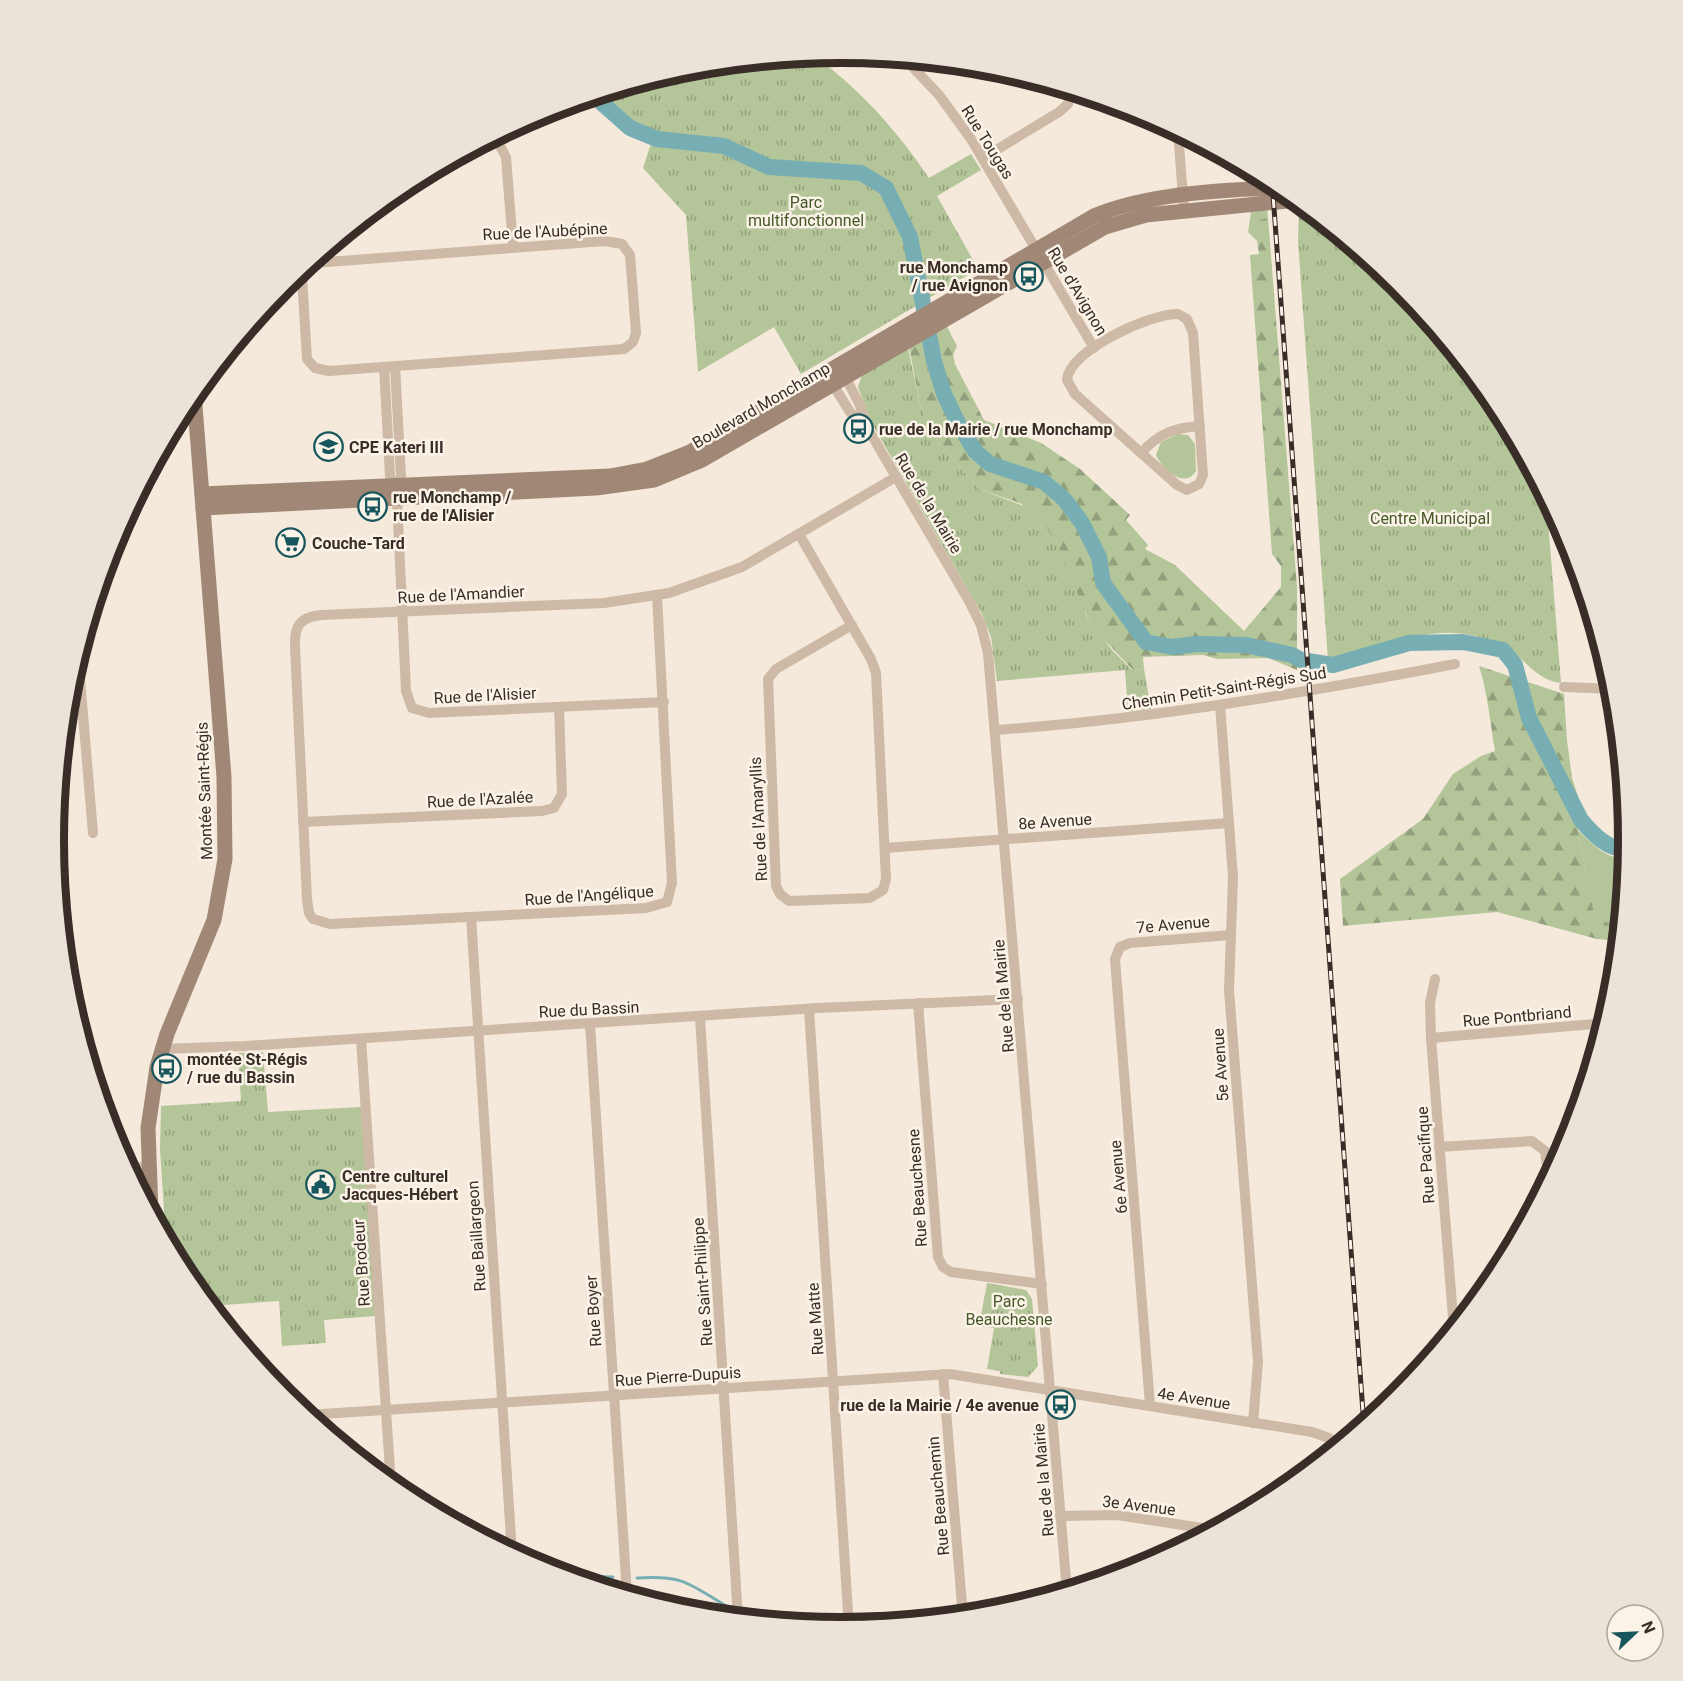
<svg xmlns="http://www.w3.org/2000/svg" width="1683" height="1681" viewBox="0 0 1683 1681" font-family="Roboto,sans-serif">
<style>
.grass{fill:#b4c599}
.forest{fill:url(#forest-firs)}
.park{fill:url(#park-tufts)}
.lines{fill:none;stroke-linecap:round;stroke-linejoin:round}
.stream{stroke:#76aeb4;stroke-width:3}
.river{stroke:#76aeb4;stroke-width:16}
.street{stroke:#cdb9a5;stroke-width:10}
.secondary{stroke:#a18876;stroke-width:15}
.rail-casing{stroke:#382d27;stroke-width:5}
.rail{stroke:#fbf3e7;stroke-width:3;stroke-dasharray:9;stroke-linecap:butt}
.labels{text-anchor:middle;stroke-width:5;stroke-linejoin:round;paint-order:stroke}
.street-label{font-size:16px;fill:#382d27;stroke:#fbf3e7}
.park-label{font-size:16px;fill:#455928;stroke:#fbf3e7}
.poi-label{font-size:16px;font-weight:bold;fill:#382d27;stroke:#fbf3e7;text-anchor:start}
.rim{fill:none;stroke:#382d27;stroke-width:8}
</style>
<defs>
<pattern id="forest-firs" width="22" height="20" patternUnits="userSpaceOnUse" patternTransform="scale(1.5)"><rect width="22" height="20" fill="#b4c599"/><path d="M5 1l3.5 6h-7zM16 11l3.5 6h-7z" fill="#93a07d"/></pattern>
<pattern id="park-tufts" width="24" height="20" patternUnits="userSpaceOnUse" patternTransform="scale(1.5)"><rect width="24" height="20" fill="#b4c599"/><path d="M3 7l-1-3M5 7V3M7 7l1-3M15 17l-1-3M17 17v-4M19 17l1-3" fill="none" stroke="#93a07d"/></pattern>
</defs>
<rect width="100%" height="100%" fill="#f4e9da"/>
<g class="grass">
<path d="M1267,210L1268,217L1253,222L1248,232L1251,212Z"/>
<path d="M1178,434L1188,435L1195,444L1196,471C1185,490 1162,469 1156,455L1161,442Z"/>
<path d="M1578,830C1593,845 1605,858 1628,860L1620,939L1616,928L1594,915Z"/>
</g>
<g class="forest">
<path d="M1268,217L1297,587V670L1268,658L1217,659L1203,655L1143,657L1144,669L1133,670L1096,631L1022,504L979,489L937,440L920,404L909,347L946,325L957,346L953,355L955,364L984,420L1041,443L1080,469L1130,515L1126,520L1148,545L1145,549L1175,565L1244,631L1281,587V566L1272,554L1250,255L1259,254L1257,241L1248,232L1253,222Z"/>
<path d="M1479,666L1564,694L1567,740L1572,778L1578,796V830L1594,914L1616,928L1620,941L1597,939L1497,912L1343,926L1340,879L1423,819L1453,774L1481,756L1495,751C1490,722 1488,694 1479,666Z"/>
</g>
<g class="park">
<path d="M812,55C860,88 897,131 929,178L971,154L981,170L937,196L978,269L801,374L774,327L698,372L686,215L643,168L654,134L624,118L602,94L688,68Z"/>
<path d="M1305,206L1399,284L1497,403L1546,496L1561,683C1535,680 1526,658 1504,647C1436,612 1392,651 1328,660L1298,241L1299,207Z"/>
<path d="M908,348L920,404L937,440L979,489L1037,511L1060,550L1086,615L1112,650L1132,670L1144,669L1151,709L1128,712L1125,670L997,681L991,637L981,612L871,422L858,387L862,375Z"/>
<path d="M263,1052L268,1112L361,1107L375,1316L324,1320L326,1343L282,1346L279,1301L209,1306L186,1278L166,1241L160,1149L161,1106L241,1101L238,1053Z"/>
<path d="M987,1283L1026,1290L1032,1299L1038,1366L1028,1377L1000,1374V1371L987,1369L994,1328L979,1326Z"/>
</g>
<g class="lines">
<g class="stream">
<path d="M564,1576L613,1577"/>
<path d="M637,1578C683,1575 688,1583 726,1606"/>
</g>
<path class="river" d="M594,96L630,128L657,139L724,146L769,167L861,173L886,188L910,237L934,361L944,394L959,425L975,451L990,464L1044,482L1064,499L1082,523L1099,557L1103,583L1146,642L1172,647L1196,644L1246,645L1292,655L1301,660L1333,665L1409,643L1463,642L1503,650L1515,665L1529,718L1581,820C1592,833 1610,853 1629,848"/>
<g class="street">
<path d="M905,59L939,95L971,139L1094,348"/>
<path d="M1178,131L1184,210"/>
<path d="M490,139L499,144L506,157L513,247"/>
<path d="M983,158L1059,112L1068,104L1070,90"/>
<path d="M605,241L622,244L630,255L636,333L633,342L624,349L329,371L315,368L307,359L302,277L306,268L314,263Z"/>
<path d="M1178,314L1187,319L1193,333L1203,475L1199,484L1187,490L1177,485L1075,394L1067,380C1068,351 1151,313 1178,314Z"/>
<path d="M395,366L401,476L397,499L406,691L412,708L429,713L664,702"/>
<path d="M384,367L390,476L395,490"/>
<path d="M843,373L859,403L868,429L969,601L981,625L988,653L1067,1592"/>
<path d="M830,380L850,412L867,429"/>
<path d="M1141,453C1159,433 1174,428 1200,426"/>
<path d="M799,534L871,659L876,673L886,879L883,890L870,898L789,901L780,894L776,886L768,679L776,669L852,625"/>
<path d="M657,596L672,883L667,902L646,908L330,924L313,919L309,913L307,899L295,647C294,626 300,617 321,615L604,603L669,593L742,567L896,477"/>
<path d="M78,655L93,833"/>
<path d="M1564,687L1615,689"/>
<path d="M1220,705L1233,877L1229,990L1258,1362L1253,1423"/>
<path d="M996,730C1151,719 1303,693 1455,664"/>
<path d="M303,822L542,811L554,808L562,794L559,707"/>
<path d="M885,848L1229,823"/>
<path d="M471,917L512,1554"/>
<path d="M1435,979L1430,1003L1431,1038L1454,1330"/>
<path d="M918,1003L938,1257L943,1267L951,1272L1042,1284"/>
<path d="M809,1009L849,1628"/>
<path d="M700,1017L738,1618"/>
<path d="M590,1024L627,1595"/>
<path d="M1431,1038L1606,1023"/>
<path d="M361,1039L391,1485"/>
<path d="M162,1049L245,1046L818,1008L1018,999"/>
<path d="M1439,1147L1532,1141L1545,1151L1549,1181"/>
<path d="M128,1168L148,1167"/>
<path d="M943,1374L963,1617"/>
<path d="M1150,1405L1115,959L1120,947L1130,943L1231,935"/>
<path d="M306,1415L950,1374L1312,1432L1329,1438L1336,1449"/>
<path d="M1060,1516L1117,1515L1215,1530"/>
</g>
<g class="secondary">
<path d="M202,494L610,476L647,469L690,452L1094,216C1145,194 1227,189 1283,188"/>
<path d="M203,508L596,488L654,480L702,460L1105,227L1146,215L1298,200"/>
<path d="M151,1213L148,1128L157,1067L167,1034L214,920L225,859L224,777L194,393"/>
</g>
<defs>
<path id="rail" d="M1272,181L1364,1426"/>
</defs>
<use href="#rail" class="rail-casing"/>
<use href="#rail" class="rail"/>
</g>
<defs>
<symbol id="bus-ring" viewBox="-11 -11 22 22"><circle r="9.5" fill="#fbf3e7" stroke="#18565e" stroke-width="1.5"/><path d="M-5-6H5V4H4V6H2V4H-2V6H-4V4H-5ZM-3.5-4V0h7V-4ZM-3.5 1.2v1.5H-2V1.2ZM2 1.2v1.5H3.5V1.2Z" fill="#18565e"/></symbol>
<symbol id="school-ring" viewBox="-11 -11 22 22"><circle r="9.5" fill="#fbf3e7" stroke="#18565e" stroke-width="1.5"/><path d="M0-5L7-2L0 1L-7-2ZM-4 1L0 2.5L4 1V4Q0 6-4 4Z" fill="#18565e"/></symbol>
<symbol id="supermarket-ring" viewBox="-11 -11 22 22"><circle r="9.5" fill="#fbf3e7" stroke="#18565e" stroke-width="1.5"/><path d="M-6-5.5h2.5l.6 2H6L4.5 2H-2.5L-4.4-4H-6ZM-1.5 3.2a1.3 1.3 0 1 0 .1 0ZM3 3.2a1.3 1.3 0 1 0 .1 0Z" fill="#18565e"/></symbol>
<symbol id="civic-ring" viewBox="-11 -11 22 22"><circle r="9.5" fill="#fbf3e7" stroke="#18565e" stroke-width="1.5"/><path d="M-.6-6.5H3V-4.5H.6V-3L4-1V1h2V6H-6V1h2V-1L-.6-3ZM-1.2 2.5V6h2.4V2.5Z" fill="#18565e"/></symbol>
</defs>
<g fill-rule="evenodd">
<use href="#bus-ring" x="1012" y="260" width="33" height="33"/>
<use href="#bus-ring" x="842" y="412" width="33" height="33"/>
<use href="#school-ring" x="312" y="430" width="33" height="33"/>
<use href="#bus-ring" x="356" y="490" width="33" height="33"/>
<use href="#supermarket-ring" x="274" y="526" width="33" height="33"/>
<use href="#bus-ring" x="150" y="1052" width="33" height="33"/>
<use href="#civic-ring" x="304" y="1168" width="33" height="33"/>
<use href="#bus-ring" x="1044" y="1388" width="33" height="33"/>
</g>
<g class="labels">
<g class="street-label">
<text transform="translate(988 142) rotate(58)" y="6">Rue Tougas</text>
<text transform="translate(545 231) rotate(-3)" y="6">Rue de l'Aubépine</text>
<text transform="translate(1078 291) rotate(59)" y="6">Rue d'Avignon</text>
<text transform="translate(761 405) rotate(-30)" y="6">Boulevard Monchamp</text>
<text transform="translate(929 503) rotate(59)" y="6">Rue de la Mairie</text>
<text transform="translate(461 594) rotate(-3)" y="6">Rue de l'Amandier</text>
<text transform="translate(1224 688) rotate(-9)" y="6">Chemin Petit-Saint-Régis Sud</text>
<text transform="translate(485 695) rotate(-3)" y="6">Rue de l'Alisier</text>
<text transform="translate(204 791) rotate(-92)" y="6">Montée Saint-Régis</text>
<text transform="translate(480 799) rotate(-3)" y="6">Rue de l'Azalée</text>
<text transform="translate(758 819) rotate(-93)" y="6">Rue de l'Amaryllis</text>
<text transform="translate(1055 821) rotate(-4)" y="6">8e Avenue</text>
<text transform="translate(589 895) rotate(-4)" y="6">Rue de l'Angélique</text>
<text transform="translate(1173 924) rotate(-5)" y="6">7e Avenue</text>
<text transform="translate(1003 996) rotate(-95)" y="6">Rue de la Mairie</text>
<text transform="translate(589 1009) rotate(-3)" y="6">Rue du Bassin</text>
<text transform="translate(1517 1016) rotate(-5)" y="6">Rue Pontbriand</text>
<text transform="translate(1220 1065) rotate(-94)" y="6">5e Avenue</text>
<text transform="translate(1425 1155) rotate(-94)" y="6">Rue Pacifique</text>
<text transform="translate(1118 1177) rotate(-95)" y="6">6e Avenue</text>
<text transform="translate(917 1188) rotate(-94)" y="6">Rue Beauchesne</text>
<text transform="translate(476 1236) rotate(-94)" y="6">Rue Baillargeon</text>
<text transform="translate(361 1263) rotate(-94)" y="6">Rue Brodeur</text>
<text transform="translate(702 1282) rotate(-94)" y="6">Rue Saint-Philippe</text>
<text transform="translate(593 1311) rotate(-94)" y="6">Rue Boyer</text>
<text transform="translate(815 1319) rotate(-94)" y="6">Rue Matte</text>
<text transform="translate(678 1376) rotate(-4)" y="6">Rue Pierre-Dupuis</text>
<text transform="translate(1194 1398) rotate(9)" y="6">4e Avenue</text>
<text transform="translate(1043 1480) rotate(-95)" y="6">Rue de la Mairie</text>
<text transform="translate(938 1496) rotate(-95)" y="6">Rue Beauchemin</text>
<text transform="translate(1139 1505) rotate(7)" y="6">3e Avenue</text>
</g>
<g class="park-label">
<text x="806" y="208">Parc<tspan x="806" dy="18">multifonctionnel</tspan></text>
<text x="1430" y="524">Centre Municipal</text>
<text x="1009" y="1307">Parc<tspan x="1009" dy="18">Beauchesne</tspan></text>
</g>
<g class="poi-label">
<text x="1008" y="273" text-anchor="end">rue Monchamp<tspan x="1008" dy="18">/ rue Avignon</tspan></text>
<text x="879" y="435">rue de la Mairie / rue Monchamp</text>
<text x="349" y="453">CPE Kateri III</text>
<text x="393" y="503">rue Monchamp /<tspan x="393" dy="18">rue de l'Alisier</tspan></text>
<text x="312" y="549">Couche-Tard</text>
<text x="187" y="1065">montée St-Régis<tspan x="187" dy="18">/ rue du Bassin</tspan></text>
<text x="342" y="1182">Centre culturel<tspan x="342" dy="18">Jacques-Hébert</tspan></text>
<text x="1039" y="1411" text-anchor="end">rue de la Mairie / 4e avenue</text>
</g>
</g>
<path d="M0 0H1683V1681H0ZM64 840a777 777 0 1 1 1554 0a777 777 0 1 1-1554 0Z" fill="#ebe3d8" fill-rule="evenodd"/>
<path class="rim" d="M64 840a777 777 0 1 1 1554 0a777 777 0 1 1-1554 0Z"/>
<g transform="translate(1635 1633) rotate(67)"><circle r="28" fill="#fbf3e7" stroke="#ada49a" stroke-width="1.5"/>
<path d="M0-4.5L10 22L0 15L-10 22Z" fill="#18565e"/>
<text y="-9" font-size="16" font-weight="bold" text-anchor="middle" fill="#382d27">N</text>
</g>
</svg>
